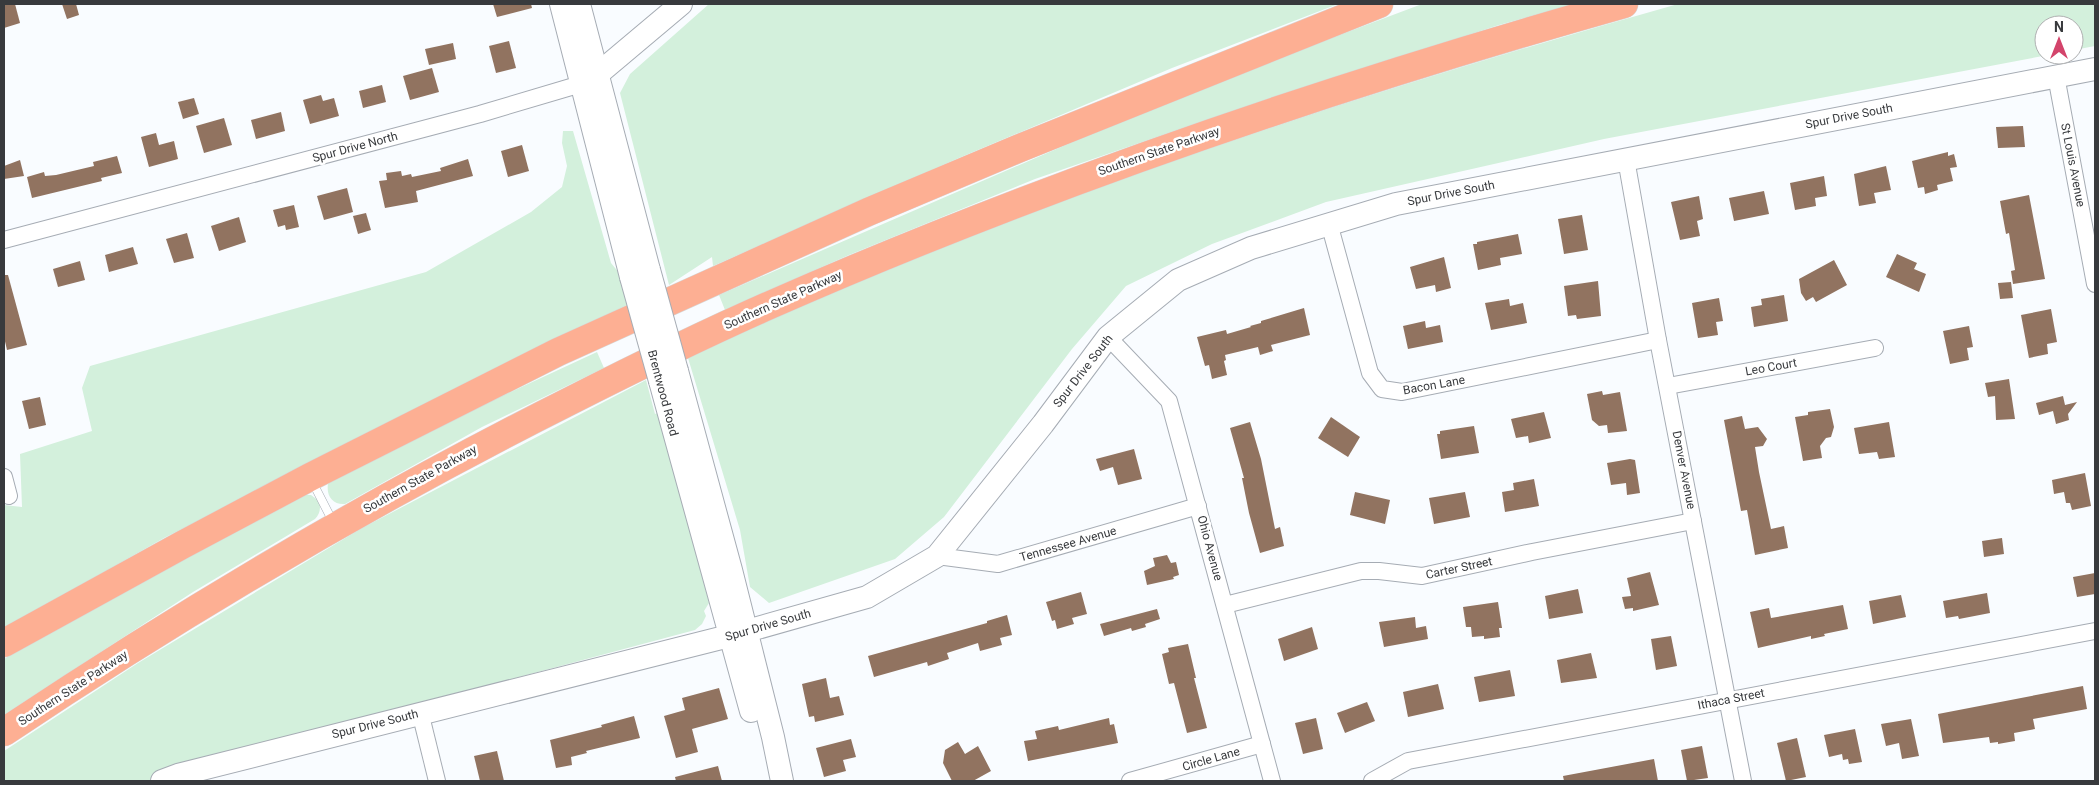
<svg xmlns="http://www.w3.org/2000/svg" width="2099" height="785" viewBox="0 0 2099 785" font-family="Roboto,sans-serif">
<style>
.green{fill:#d3f0dc}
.building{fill:#917360}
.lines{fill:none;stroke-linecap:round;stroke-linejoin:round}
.lane-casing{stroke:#a6acb4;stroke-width:9}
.street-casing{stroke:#a6acb4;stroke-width:18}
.secondary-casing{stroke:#a6acb4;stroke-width:24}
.highway-casing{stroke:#d7d8d8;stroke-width:29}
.lane{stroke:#fff;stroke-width:8}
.street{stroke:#fff;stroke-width:16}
.secondary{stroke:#fff;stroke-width:22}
.highway{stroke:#fdaf93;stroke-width:28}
.secondary-bridge-casing{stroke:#a6acb4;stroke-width:24;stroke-linecap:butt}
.secondary-bridge{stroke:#fff;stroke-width:22}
.labels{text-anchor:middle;stroke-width:5;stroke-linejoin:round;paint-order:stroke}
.street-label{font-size:12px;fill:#383a3d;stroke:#fff}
</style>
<rect width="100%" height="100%" fill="#f9fcff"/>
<g class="green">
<path d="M709,4H1338L1172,68L959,158L713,266L712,257L669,285L620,93L630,74Z"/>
<path d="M1422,4H1574L1499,25L1203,121L1035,179L849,255L725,310L719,295L1188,92Z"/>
<path d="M1678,4H2095V46L2074,50V25H2044V55H2048L1604,139L1326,202L1212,244L1126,286L1072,349L944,517L895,559L769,603L750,587L740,530L688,358C741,333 793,308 847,285C1117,172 1397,83 1678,4Z"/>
<path d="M563,131H573L611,263L620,274L627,305L164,538L4,629V505L22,507L20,454L92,431L82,388L90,366L426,272L531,212L562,187L567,166L562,143Z"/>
<path d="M597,352L604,368L482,427L345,504C333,505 326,496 328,484L334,479L472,410Z"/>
<path d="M646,380L655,414L660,412L709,603L704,611L706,616L702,624L695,630L231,754L171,771L148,781H4V751L138,663L362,528Z"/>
<path d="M305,495H311L319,501C321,508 320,514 315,519L193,592L4,715V659L177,561Z"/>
</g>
<g class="building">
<path d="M4,4H15L20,23L4,28Z"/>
<path d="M62,4H76L79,15L67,19Z"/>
<path d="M493,4H531L532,8L497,17Z"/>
<path d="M509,41L516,68L496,73L489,46Z"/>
<path d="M453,43L456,59L429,65L425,49Z"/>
<path d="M432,68L439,92L410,100L403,76Z"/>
<path d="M382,85L386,102L363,108L359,91Z"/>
<path d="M321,95L323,101L334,98L339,116L310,124L303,100Z"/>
<path d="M194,98L199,114L183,119L178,102Z"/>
<path d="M281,112L285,131L256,139L251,120Z"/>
<path d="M224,118L232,145L204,153L196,126Z"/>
<path d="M2023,126L2025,147L1998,148L1996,127Z"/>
<path d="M156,133L159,145L174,141L178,159L149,167L141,137Z"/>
<path d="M522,145L529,171L508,177L501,151Z"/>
<path d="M1948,152V156L1954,154L1957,167L1950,168L1953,181L1937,185L1938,190L1925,194L1924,187L1918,188L1912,161Z"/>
<path d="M117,156L122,173L101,178L102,181L32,198L27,177L44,172L45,176L56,175L94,166L93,162Z"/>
<path d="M468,159L473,176L416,191L418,202L385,208L379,181L387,180L386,173L401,171L402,176L411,174L412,177L441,171L440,168Z"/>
<path d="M20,160L24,176L4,179V166Z"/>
<path d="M1886,166L1891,190L1874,193L1876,203L1859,206L1854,174Z"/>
<path d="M1824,176L1827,196L1815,198L1816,206L1795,210L1790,183Z"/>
<path d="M347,188L353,212L324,220L317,196Z"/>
<path d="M1764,191L1769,214L1734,221L1729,198Z"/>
<path d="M2029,195L2045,279L2013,284L2011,271L2015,270L2009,233L2006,234L2000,201Z"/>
<path d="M1699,196L1703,219L1697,221L1700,236L1680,240L1671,202Z"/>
<path d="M294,205L299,227L286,230L285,225L278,227L273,210Z"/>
<path d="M366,213L371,230L358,234L353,216Z"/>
<path d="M1582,215L1588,250L1564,254L1558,219Z"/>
<path d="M239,217L246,242L219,251L211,226Z"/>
<path d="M187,233L194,258L174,263L166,239Z"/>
<path d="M1518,234L1522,254L1500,258L1501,265L1478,270L1473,244H1477V242Z"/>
<path d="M133,247L138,264L109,272L105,255Z"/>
<path d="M1897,254L1917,263L1914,269L1926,274L1919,292L1886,277Z"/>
<path d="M1444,257L1451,288L1436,292L1435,285L1416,289L1410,267Z"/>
<path d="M1834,260L1847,285L1816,302L1813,297L1806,301L1801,293L1799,279Z"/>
<path d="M80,261L85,280L58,287L53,269Z"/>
<path d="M4,275H8L27,345L7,350L4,337Z"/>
<path d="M1598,281L1601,316L1577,319L1576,315L1568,316L1564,286Z"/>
<path d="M2011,282L2013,298L2000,299L1998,283Z"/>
<path d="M1784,295L1788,321L1754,327L1751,307L1762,305L1761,299Z"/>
<path d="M1719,298L1723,321L1716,322L1718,335L1698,338L1692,303Z"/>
<path d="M1509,299L1510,306L1523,303L1527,323L1491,330L1485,303Z"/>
<path d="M1304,308L1310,335L1271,345L1273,351L1260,355L1258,347L1225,355L1226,360L1224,361L1227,375L1212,379L1209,365L1205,366L1197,337L1226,330L1227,334L1251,327L1250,326L1261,323V321Z"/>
<path d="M2051,309L2057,342L2047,344L2048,354L2029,358L2021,315Z"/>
<path d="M1425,321L1426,328L1440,325L1443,342L1408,349L1403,326Z"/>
<path d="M1969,326L1973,347L1967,348L1969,360L1950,364L1943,331Z"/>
<path d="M2009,379L2015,419L1996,420L1995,396L1988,397L1985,383Z"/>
<path d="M1602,391L1603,395L1620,392L1627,431L1608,433L1607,425L1599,426L1592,420L1587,394Z"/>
<path d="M2063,396L2065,405L2077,402L2068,414L2069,420L2056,424L2053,411L2039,415L2036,403Z"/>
<path d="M40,397L46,425L29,429L22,401Z"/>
<path d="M1830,409L1834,427L1831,437L1826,438L1820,446L1822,458L1803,461L1795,417L1808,415V412Z"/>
<path d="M1544,412L1551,438L1529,443L1528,436L1516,438L1511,419Z"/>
<path d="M1742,416L1745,429L1758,427L1767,439L1763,446L1755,447L1759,472L1771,529L1784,526L1788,548L1755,555L1747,510L1741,511L1724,420Z"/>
<path d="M1331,417L1360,437L1348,457L1318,438Z"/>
<path d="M1250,422L1261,459L1275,529L1280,527L1284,546L1260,553L1249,513L1242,478H1244L1230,428Z"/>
<path d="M1889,422L1895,457L1879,459L1877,452L1859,454L1854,428Z"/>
<path d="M1474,426L1479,453L1441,459L1437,434H1440V431Z"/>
<path d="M1134,449L1142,479L1118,485L1113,467L1100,471L1096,459Z"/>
<path d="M1630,459L1635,460L1640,493L1627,495L1626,483L1611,485L1607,463Z"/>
<path d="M2085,473L2091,506L2072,510L2070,503H2066L2064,492L2054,494L2052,480Z"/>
<path d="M1534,479L1539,506L1505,512L1502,492L1514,490L1513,483Z"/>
<path d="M1355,492L1390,500L1385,524L1350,515Z"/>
<path d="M1465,492L1470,517L1434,524L1429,498Z"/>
<path d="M2002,538L2004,554L1984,557L1982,541Z"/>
<path d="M1167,555L1171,563L1176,562L1179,575L1173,577L1174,579L1147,585L1144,571L1155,566L1153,558Z"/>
<path d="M1650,572L1659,605L1633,611V608L1625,609L1622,597L1631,596L1627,578Z"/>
<path d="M2095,573V594L2077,597L2073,577Z"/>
<path d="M1578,589L1583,613L1549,619L1545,596Z"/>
<path d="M1081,592L1087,614L1072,618L1074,624L1057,629L1055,620L1052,621L1046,602Z"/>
<path d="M1987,593L1990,613L1959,619L1958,616L1946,618L1943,601Z"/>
<path d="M1901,595L1906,617L1873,624L1869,601Z"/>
<path d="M1498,602L1502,628H1499L1500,637L1484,639V636L1472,637L1471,627H1466L1463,607Z"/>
<path d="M1843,605L1848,629L1824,634L1825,636L1811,639V636L1758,648L1750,612L1769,608L1771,618Z"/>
<path d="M1157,609L1160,619L1145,624L1146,627L1132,631L1131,628L1104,636L1100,624Z"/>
<path d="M1007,615L1012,635L1000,638L1002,645L980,651L978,643L947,653L949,659L928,666L927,662L874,677L868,656L987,623V621Z"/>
<path d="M1415,617L1416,628L1426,626L1428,639L1384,647L1379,622Z"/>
<path d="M1312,627L1318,649L1284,661L1278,639Z"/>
<path d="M1671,636L1677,666L1656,670L1651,639Z"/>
<path d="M1188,644L1196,678H1194L1207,728L1187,733L1174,683L1169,684L1162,654L1169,652L1168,648Z"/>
<path d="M1591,653L1597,678L1561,683L1557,660Z"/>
<path d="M1510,670L1515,696L1479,702L1474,677Z"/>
<path d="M826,678L830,698L839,696L844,715L815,722L814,716L809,717L802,684Z"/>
<path d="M1438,684L1444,709L1408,717L1403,692Z"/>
<path d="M2083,686L2087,709L2033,719L2035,729L2014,733L2015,741L1998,744V742L1990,743L1989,737L1943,743L1938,714Z"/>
<path d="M719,688L728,719L692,729L698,752L676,758L664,716L685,710L682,698Z"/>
<path d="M1367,702L1375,721L1345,733L1337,713Z"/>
<path d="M634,716L640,738L586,751L587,753L571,757L572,765L556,768L550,740L602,727L601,725Z"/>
<path d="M1109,718L1110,725L1114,724L1118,743L1028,761L1024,741L1037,739L1035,731L1058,726L1059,730Z"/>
<path d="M1316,718L1323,749L1303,754L1295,723Z"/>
<path d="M1911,719L1919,756L1902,759L1899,743L1886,746L1881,724Z"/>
<path d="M1855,729L1862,762L1849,764L1848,759L1843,760L1842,754L1829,757L1824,735Z"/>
<path d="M1797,738L1806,777L1786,781L1777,743Z"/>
<path d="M851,739L856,757L843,760L846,771L824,777L816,748Z"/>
<path d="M958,742L965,754L978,746L991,771L973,781H952L943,763L945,750Z"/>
<path d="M1702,746L1708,778L1687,781L1681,750Z"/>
<path d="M497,751L504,781H480L474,756Z"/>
<path d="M1654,759L1658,781H1564L1563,776Z"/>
<path d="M718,766L722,781H676L675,777Z"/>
</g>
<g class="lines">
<defs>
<path id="lane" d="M312,481L333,522"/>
<g id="street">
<path d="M2056,76L2095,284"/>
<path d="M1626,159L1658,340L1743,781"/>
<path d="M1329,223L1370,373L1382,389L1402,392L1658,340"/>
<path d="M4,240L480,114L581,84"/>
<path d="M1108,337L1169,401L1272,781"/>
<path d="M1668,386L1875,348"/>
<path d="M4,477L9,496"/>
<path d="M937,556L998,564L1198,506"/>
<path d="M1225,605L1361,571H1379L1422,576L1532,552L1693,521"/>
<path d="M420,712L437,781"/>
<path d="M1130,781L1262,744"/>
<path d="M1372,781L1408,761L2095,631"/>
</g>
<g id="secondary">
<path d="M561,4L631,277"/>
<path d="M579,4L649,270"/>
<path d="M587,81L599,73L681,4"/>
<path d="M677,371L731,570L773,737L782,781"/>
<path d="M660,381L751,711"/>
<path d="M162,781L178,775L729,636L867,597L937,556L1043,424L1108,337L1178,280L1251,248L1396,204L2095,69"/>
</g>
<g id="highway">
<path d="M4,643L182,545L310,477L558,352L868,212L1020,148L1379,4"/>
<path d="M4,732C185,611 373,500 568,402C635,368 702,335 770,305C1047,183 1333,86 1624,4"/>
</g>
</defs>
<use href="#lane" class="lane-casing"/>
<use href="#street" class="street-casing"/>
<use href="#secondary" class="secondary-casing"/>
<use href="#highway" class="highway-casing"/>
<use href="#lane" class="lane"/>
<use href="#street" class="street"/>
<use href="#secondary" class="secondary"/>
<use href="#highway" class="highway"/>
<defs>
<g id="secondary-bridge">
<path d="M649,270L677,371"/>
<path d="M631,277L660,381"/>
</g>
</defs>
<use href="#secondary-bridge" class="secondary-bridge-casing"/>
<use href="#secondary-bridge" class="secondary-bridge"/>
</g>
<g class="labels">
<g class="street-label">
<text transform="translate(1849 116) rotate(-11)" y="4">Spur Drive South</text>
<text transform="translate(355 147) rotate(-15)" y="4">Spur Drive North</text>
<text transform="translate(1159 151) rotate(-19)" y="4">Southern State Parkway</text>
<text transform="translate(2073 165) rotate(79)" y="4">St Louis Avenue</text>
<text transform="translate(1451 193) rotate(-11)" y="4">Spur Drive South</text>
<text transform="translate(783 300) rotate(-24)" y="4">Southern State Parkway</text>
<text transform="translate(1771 367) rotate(-10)" y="4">Leo Court</text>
<text transform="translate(1083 371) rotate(-52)" y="4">Spur Drive South</text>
<text transform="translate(1434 385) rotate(-10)" y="4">Bacon Lane</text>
<text transform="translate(663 393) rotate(75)" y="4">Brentwood Road</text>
<text transform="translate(1684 470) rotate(79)" y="4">Denver Avenue</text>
<text transform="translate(420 479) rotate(-29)" y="4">Southern State Parkway</text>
<text transform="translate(1068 544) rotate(-16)" y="4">Tennessee Avenue</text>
<text transform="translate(1210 548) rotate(75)" y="4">Ohio Avenue</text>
<text transform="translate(1459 568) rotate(-12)" y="4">Carter Street</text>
<text transform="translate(768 625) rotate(-16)" y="4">Spur Drive South</text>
<text transform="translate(73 688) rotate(-33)" y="4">Southern State Parkway</text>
<text transform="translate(1731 699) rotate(-11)" y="4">Ithaca Street</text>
<text transform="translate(375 724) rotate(-14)" y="4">Spur Drive South</text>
<text transform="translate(1211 759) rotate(-16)" y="4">Circle Lane</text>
</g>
</g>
<rect width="2099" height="785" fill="none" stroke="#383a3d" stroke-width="10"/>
<g transform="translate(2059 40)"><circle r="24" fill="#ffffff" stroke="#afb0b1"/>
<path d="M0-4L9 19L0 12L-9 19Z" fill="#d3446b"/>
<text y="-8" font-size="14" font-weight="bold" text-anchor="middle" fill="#383a3d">N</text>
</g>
</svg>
